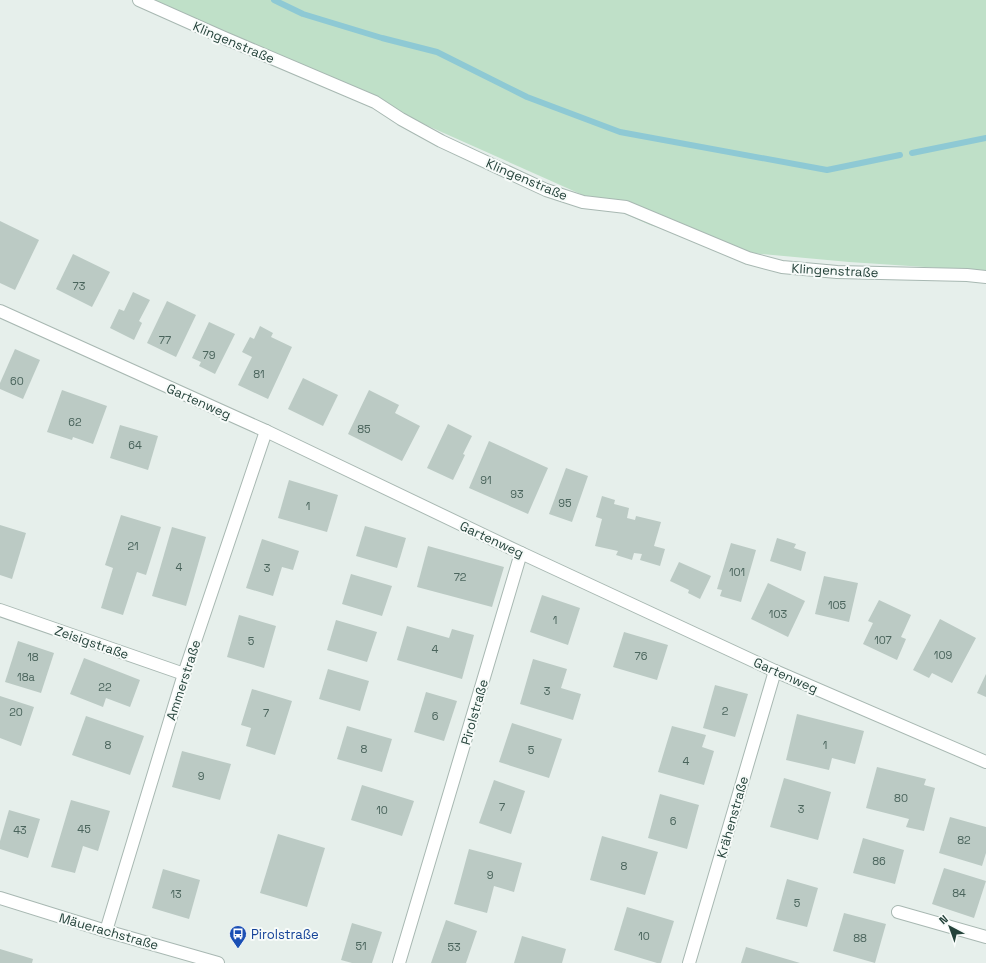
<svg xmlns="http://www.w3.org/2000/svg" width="986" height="963" viewBox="0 0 986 963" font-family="'Space Grotesk',sans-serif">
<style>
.green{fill:#bfe0c8}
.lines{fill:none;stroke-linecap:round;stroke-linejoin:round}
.stream{stroke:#8ec9d4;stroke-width:6}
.building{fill:#bbcac4}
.service-casing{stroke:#a8b8b2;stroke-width:14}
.minor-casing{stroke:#a8b8b2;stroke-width:14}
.service{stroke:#fff;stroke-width:12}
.minor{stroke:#fff;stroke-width:12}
.labels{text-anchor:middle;stroke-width:4;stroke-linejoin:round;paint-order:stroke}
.number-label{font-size:11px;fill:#4a645c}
.street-label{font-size:13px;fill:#24423a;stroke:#f7fbf9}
.transit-label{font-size:13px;fill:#164399;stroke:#f7fbf9;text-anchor:start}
</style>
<rect width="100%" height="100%" fill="#e6efeb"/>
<path class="green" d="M145,0H986V271L849,262L750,253L696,239L650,225Z"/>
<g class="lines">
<g class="stream">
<path d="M274,0L303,14L382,38L437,52L527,97L620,132L827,170L900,155"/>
<path d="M912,153L986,138"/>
</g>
</g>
<g class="building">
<path d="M0,221L39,240L15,290L0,283Z"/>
<path d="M73,254L110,272L92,307L56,289Z"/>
<path d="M133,292L150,300L139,321L142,323L134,340L110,328L119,309L124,311Z"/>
<path d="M167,301L196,315L176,357L147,343Z"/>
<path d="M209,322L235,334L215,374L199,366L201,362L192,358Z"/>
<path d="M260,326L273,333L271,337L292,347L268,399L238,385L252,357L242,352L250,337L254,339Z"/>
<path d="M15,349L40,360L23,399L0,389V383Z"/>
<path d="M303,378L338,395L323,426L288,409Z"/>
<path d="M62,390L107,406L93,444L73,437L72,440L47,432Z"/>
<path d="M369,390L399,405L395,413L420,426L402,461L348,434Z"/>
<path d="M448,424L472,436L463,454L465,455L453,480L427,468Z"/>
<path d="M120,425L158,436L148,470L110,458Z"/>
<path d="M489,441L548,468L528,514L469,488Z"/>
<path d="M566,468L588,476L572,522L549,514Z"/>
<path d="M289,480L338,495L327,532L278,518Z"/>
<path d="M602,496L615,500L614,504L629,508L627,518L635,520L636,516L661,522L654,546L665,549L660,566L640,560L642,554L634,553L632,560L616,555L618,551L595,546L602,519L596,517Z"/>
<path d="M121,515L161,527L146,575L137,572L123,615L101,608L113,568L105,565Z"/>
<path d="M0,525L26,533L12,579L0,575Z"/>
<path d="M365,526L406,538L397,568L356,556Z"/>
<path d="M172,527L206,537L186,606L152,596Z"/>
<path d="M777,538L796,544L794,548L806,552L801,571L770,561Z"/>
<path d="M262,539L299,551L293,570L282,567L273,596L246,588Z"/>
<path d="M731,543L756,550L741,602L720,596L722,590L717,589Z"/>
<path d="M428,546L504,567L492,607L417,587Z"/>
<path d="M679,562L711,576L700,599L688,593L689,590L670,581Z"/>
<path d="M351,574L392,586L382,616L342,604Z"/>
<path d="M824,576L858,583L849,622L815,614Z"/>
<path d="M768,583L805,601L788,637L751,619Z"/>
<path d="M542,595L580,608L568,645L530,632Z"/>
<path d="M879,600L911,615L901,637L906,639L897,660L863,644L873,623L868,621Z"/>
<path d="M239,615L276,626L264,668L227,657Z"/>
<path d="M940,619L976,638L952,683L932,673L929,678L913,670Z"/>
<path d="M336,620L377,632L367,662L327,650Z"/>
<path d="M407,626L449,638L452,629L474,635L462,679L397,660Z"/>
<path d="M624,632L668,645L657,680L613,667Z"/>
<path d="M18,641L54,653L41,693L5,682Z"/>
<path d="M84,658L140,680L130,707L106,698L103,707L70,694Z"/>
<path d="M533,659L567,669L561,688L581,694L573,720L520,704Z"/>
<path d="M328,669L369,681L360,711L319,699Z"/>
<path d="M986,674V697L977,693Z"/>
<path d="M715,685L748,694L735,737L703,728Z"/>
<path d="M252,689L292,701L275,755L246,746L251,728L241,725Z"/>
<path d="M426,692L457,701L444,741L414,732Z"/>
<path d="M0,696L34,707L21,746L0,738Z"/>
<path d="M797,714L864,731L855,764L832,758L829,770L786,760Z"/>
<path d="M86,716L144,736L130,775L72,755Z"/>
<path d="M512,723L562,739L549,778L499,762Z"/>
<path d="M347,726L392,739L382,772L337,759Z"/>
<path d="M672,726L706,735L702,747L714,751L704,785L658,772Z"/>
<path d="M182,751L231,764L220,800L172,787Z"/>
<path d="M877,767L926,779L924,785L935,788L924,831L906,827L909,819L866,808Z"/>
<path d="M784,778L831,792L818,840L770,827Z"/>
<path d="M494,780L525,791L511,834L479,823Z"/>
<path d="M362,785L414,801L402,836L351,820Z"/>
<path d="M660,794L699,805L687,849L648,838Z"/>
<path d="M71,800L110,811L98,851L83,846L75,873L51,867Z"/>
<path d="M9,810L40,819L28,858L0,849V841Z"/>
<path d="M950,817L986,827V853L982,866L939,853Z"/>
<path d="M278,834L325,848L307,907L260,893Z"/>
<path d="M602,836L658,852L645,895L590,880Z"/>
<path d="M863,838L904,850L895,884L853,873Z"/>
<path d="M469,849L522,863L514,892L494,886L487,913L454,904Z"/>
<path d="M944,868L986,881L974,918L932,904Z"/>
<path d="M163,869L200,880L189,919L152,908Z"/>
<path d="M787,879L818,888L807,927L776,919Z"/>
<path d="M627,907L674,921L661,963H657L614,950Z"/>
<path d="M844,913L886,924L875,963L833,951Z"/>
<path d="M446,920L477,931L466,963H431Z"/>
<path d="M352,923L382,932L372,963H352L341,960Z"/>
<path d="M522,936L566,949L562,963H514Z"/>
<path d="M746,947L800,963H741Z"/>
<path d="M0,949L33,959L32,963H0Z"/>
</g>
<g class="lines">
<defs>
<path id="service" d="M898,912L986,937"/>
<g id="minor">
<path d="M139,0L222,37L375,102L401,119L441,141L546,190L583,202L626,207L748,258L782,267L837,272L967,275L986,277"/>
<path d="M0,311L266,431L521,553L775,671L986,762"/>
<path d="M0,610L184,674"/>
<path d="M0,898L106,931L218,963"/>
<path d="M106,931L184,674L266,431"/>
<path d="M399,963L521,553"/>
<path d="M689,963L775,671"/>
</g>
</defs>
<use href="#service" class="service-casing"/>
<use href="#minor" class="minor-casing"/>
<use href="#service" class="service"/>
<use href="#minor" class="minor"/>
</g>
<defs>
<symbol id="bus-pin" viewBox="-11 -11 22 30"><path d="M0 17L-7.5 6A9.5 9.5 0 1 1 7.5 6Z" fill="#1a4fb4" stroke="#f7fbf9"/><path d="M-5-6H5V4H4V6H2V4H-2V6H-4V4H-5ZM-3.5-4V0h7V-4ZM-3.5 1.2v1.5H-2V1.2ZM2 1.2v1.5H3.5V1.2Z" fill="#fff"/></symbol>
</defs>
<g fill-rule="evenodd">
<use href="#bus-pin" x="228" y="924" width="20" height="27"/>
</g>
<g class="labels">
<g class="number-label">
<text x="79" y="290">73</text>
<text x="165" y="344">77</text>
<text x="209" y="359">79</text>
<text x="259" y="378">81</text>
<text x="17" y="385">60</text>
<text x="75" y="426">62</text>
<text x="364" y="433">85</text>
<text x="135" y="449">64</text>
<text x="486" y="484">91</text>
<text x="517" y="498">93</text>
<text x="565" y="507">95</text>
<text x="308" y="510">1</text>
<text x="133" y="550">21</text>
<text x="179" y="571">4</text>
<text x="267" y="572">3</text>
<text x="737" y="576">101</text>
<text x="460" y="581">72</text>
<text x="837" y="609">105</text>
<text x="778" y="618">103</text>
<text x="555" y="624">1</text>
<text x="883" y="644">107</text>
<text x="251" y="645">5</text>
<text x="435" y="653">4</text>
<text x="943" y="659">109</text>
<text x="641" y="660">76</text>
<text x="33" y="661">18</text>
<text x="26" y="681">18a</text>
<text x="105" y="691">22</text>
<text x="547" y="695">3</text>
<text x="725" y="715">2</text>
<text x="16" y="716">20</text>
<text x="266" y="717">7</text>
<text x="435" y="720">6</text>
<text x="108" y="749">8</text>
<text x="825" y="749">1</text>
<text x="364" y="753">8</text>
<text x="531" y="754">5</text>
<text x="686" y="765">4</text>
<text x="201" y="780">9</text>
<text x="901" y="802">80</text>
<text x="502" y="811">7</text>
<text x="801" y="813">3</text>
<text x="382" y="814">10</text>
<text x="673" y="825">6</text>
<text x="84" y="833">45</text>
<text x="20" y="834">43</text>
<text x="964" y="844">82</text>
<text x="879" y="865">86</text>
<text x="624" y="870">8</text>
<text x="490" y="879">9</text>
<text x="959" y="897">84</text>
<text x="176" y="898">13</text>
<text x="797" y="907">5</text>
<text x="644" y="940">10</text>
<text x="860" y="942">88</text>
<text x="361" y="950">51</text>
<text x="454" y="951">53</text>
</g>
<g class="street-label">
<text transform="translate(234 42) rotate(23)" y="5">Klingenstraße</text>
<text transform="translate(527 179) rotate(23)" y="5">Klingenstraße</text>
<text transform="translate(835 270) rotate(3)" y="5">Klingenstraße</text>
<text transform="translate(199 401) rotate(24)" y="5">Gartenweg</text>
<text transform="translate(492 539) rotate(25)" y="5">Gartenweg</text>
<text transform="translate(92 642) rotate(19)" y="5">Zeisigstraße</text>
<text transform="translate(786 675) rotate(24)" y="5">Gartenweg</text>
<text transform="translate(183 680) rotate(-72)" y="5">Ammerstraße</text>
<text transform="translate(474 712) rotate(-74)" y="5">Pirolstraße</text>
<text transform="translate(732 817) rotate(-74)" y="5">Krähenstraße</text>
<text transform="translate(109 931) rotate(16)" y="5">Mäuerachstraße</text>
</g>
<g class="transit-label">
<text x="251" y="939">Pirolstraße</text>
</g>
</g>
<g transform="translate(950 927) rotate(319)" stroke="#f7fbf9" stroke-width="3" paint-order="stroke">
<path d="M0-3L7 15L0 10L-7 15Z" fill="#24423a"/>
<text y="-6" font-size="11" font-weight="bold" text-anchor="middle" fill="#24423a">N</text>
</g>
</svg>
